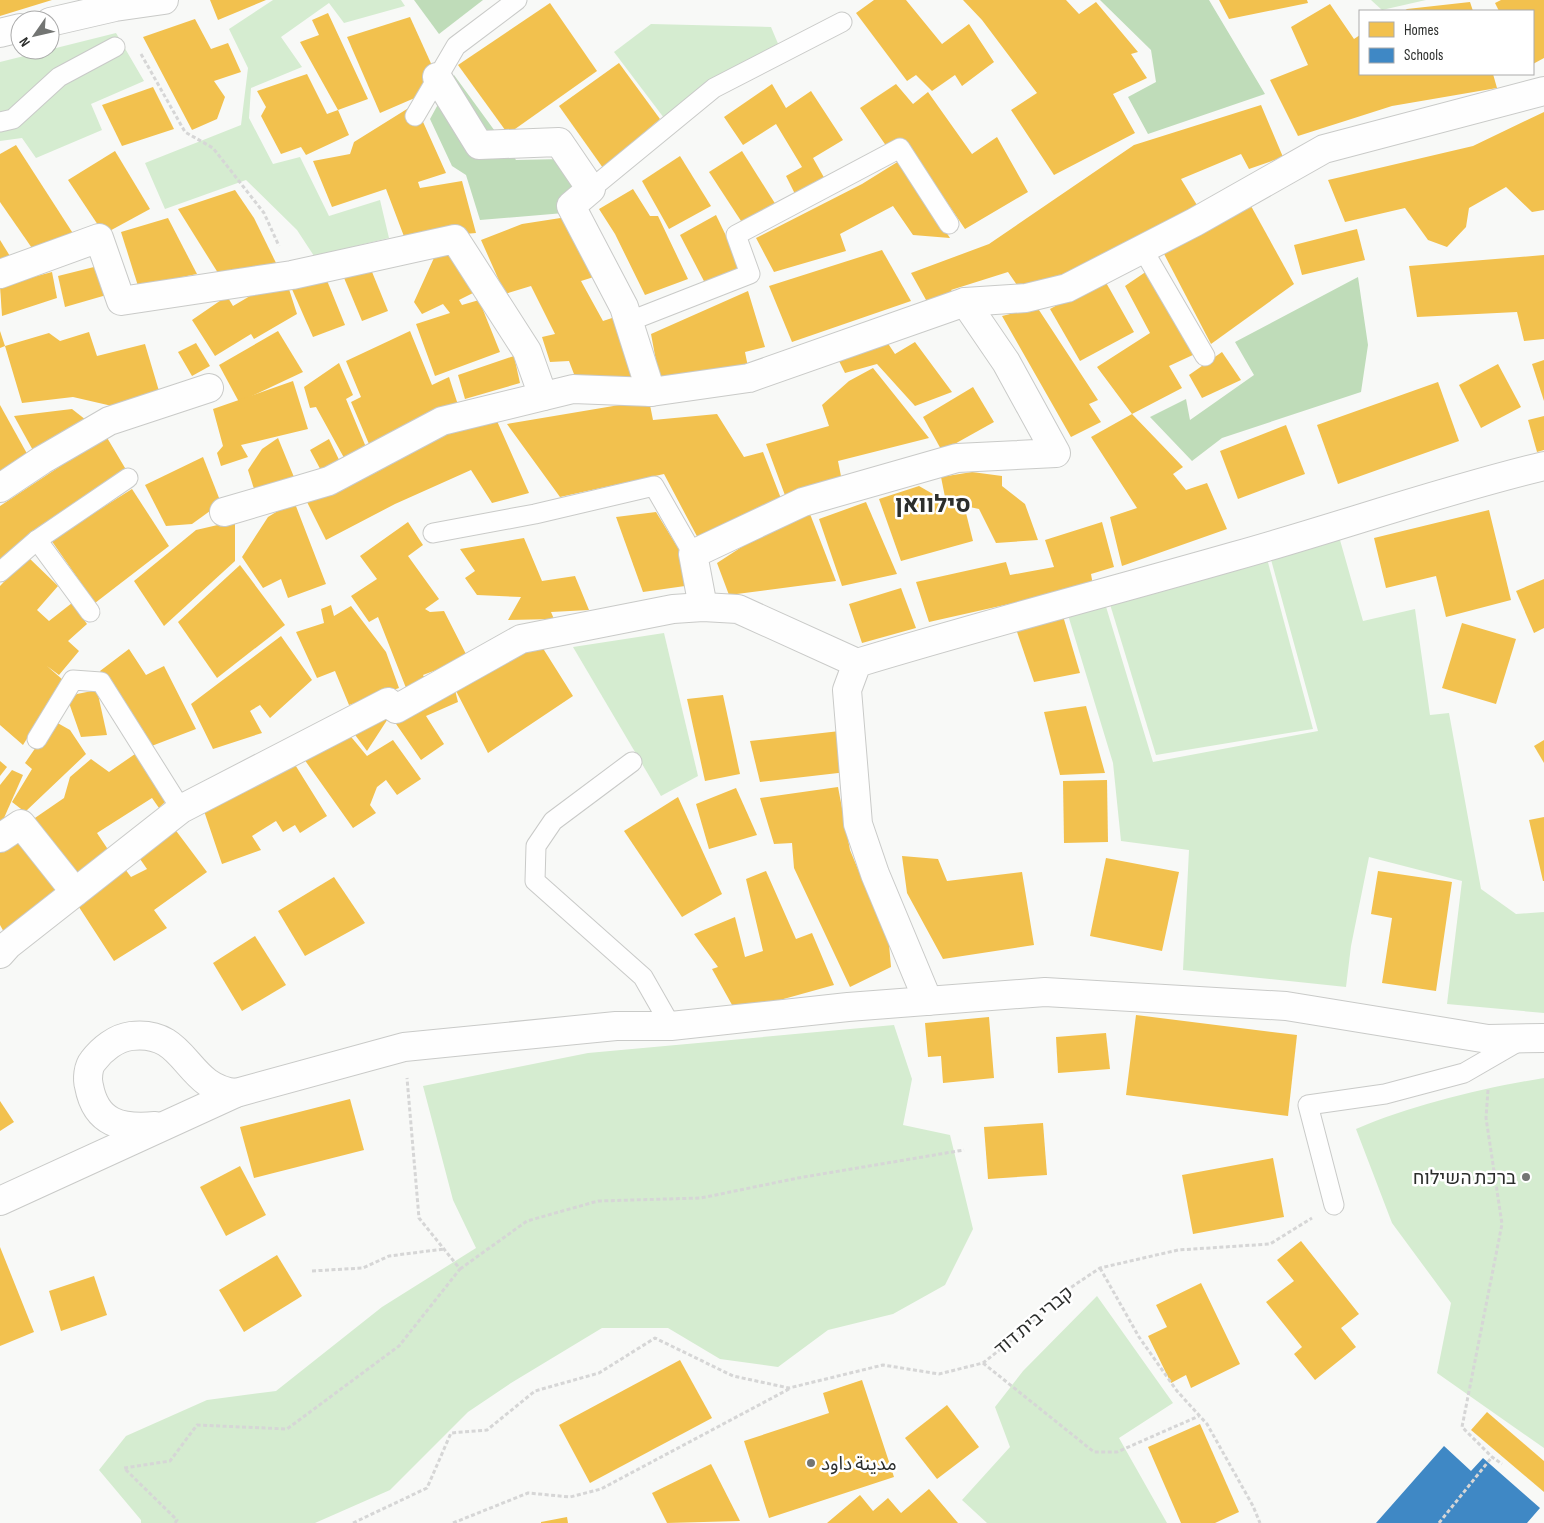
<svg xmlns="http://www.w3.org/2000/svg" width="1544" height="1523" viewBox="0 0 1544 1523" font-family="'Sofia Sans Condensed','Noto Sans Arabic',Heebo,sans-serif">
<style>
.green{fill:#d5ecd0}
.forest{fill:#bfdcb9}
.homes{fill:#f2c14e}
.schools{fill:#3f88c5}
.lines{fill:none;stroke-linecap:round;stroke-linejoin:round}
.service-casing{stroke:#c9cac8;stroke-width:21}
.minor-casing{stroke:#c9cac8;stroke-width:30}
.tertiary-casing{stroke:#c9cac8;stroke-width:30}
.path{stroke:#d6d6d6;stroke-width:3;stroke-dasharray:4 2.5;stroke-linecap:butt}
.service{stroke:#fefefe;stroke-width:19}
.minor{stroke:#fefefe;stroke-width:28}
.tertiary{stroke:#fefefe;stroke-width:28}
.poi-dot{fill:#737573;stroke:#fff;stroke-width:2}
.labels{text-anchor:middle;stroke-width:5;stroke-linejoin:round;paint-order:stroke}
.poi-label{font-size:19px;fill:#2c2e2c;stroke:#fff;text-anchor:end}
.street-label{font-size:19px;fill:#2c2e2c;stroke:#fff}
.district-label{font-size:24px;font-weight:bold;fill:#2c2e2c;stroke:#fff}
</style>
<rect width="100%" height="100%" fill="#f8f9f7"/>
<g class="green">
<path d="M273,0H401L405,6L344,23L329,3L281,37L302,67L251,88L249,118L273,164L300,157L329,216L380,200L389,238L314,256L297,230L246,180L165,209L145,163L241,125L248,68L229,29Z"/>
<path d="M1371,0H1426L1382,10Z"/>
<path d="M651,24L771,27L779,46L664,118L614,52Z"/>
<path d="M116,33L144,81L91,104L102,130L36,158L22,138L0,141V62Z"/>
<path d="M1338,533L1363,621L1415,609L1430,715L1449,713L1481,889L1516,914L1544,912V1013L1447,1004L1462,881L1369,857L1351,946L1346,987L1183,970L1189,850L1121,841L1113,763L1068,615L1104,600L1153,762L1318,731L1270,556Z"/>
<path d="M1266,555L1313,729L1156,755L1109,601Z"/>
<path d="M664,633L698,776L661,796L573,647Z"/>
<path d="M894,1025L912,1079L903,1125L950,1135L973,1229L945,1285L893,1314L828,1330L778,1367L720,1359L668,1328H602L511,1383L468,1412L390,1490L315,1523H141V1520L99,1470L126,1436L207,1400L276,1391L382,1307L476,1248L453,1200L423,1086L588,1053Z"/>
<path d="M1544,1078V1448L1437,1373L1451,1303L1392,1223L1356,1129C1412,1105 1483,1088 1544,1078Z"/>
<path d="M1097,1296L1173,1403L1119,1438L1167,1523H987L962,1500L1010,1447L995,1407L1023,1371Z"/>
</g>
<g class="forest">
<path d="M414,0H483L439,34Z"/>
<path d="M1100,0H1209L1265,94L1148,134L1128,97L1156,82L1151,50Z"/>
<path d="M454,75L516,160L563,159L580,186L564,213L480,220L466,175L452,166L430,119Z"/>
<path d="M1358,277L1368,345L1361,392L1222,438L1192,461L1150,417L1186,399L1190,420L1254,375L1235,342Z"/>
</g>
<g class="homes">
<path d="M0,0H52L0,16Z"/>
<path d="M210,0H266L218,20Z"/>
<path d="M874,0H906L942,44L969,24L994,62L962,86L955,75L932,91L916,75L907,81L856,13Z"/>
<path d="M963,0H1066L1079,14L1096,2L1138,52L1131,54L1147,78L1113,94L1135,133L1054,175L1011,110L1037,93L982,20Z"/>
<path d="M1219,0H1307L1308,3L1229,19Z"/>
<path d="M1501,0H1544V58L1533,64V11H1499L1495,3Z"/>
<path d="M1470,2L1473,11H1404L1407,9Z"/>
<path d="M550,3L597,71L508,134L458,65Z"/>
<path d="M1330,4L1354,39L1360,35V74H1493L1497,88L1392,106L1298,136L1270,80L1308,65L1291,27Z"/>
<path d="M328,13L368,99L338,110L349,135L306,155L301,147L281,154L261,116L266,107L257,91L307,74L327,114L338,110L300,42L319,35L312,20Z"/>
<path d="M410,17L434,70L417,97L380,113L347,37Z"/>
<path d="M195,19L211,49L228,43L241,72L214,81L225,97L217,119L192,130L143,37Z"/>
<path d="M619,63L660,119L603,168L559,106Z"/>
<path d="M772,84L786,108L811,91L843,140L813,158L826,181L797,198L786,176L802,167L776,124L743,145L724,117Z"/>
<path d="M896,84L913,104L928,92L972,154L997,137L1028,192L965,229L905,140L889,150L860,108Z"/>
<path d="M153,87L174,129L122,146L102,105Z"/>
<path d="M415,104L446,173L418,182L420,188L462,181L476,233L405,239L386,189L332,207L313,161L350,154L354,142Z"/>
<path d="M1261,105L1283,157L1249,169L1241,154L1181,179L1200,210L1072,276L1021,291L1008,272L951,290L958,298L930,307L911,273L989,244L1134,145Z"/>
<path d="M1544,112V210L1532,212L1506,187L1469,208L1466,227L1447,247L1428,240L1405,208L1345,222L1328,180L1473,146Z"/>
<path d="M16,145L74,235L34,251L0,202V154Z"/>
<path d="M115,151L150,209L104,234L68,180Z"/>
<path d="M742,151L776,205L743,224L709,172Z"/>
<path d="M680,156L711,206L669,229L642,181Z"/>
<path d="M899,161L950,238L913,235L893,206L840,234L846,251L774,272L756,238L862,184Z"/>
<path d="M633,189L650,216H658L688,279L645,295L615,234L599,209Z"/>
<path d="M235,190L254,218L278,267L218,273L178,209Z"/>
<path d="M1251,206L1294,284L1211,344L1163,252Z"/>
<path d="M716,215L742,269L706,285L680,235Z"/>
<path d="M567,217L597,276L581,281L603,321L618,316L642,386L577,382L569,361L550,362L542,337L555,334L531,286L505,294L481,240L522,224Z"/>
<path d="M168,218L197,274L138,286L121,232Z"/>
<path d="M1357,229L1365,260L1302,275L1294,245Z"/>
<path d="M0,240L13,261L0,265Z"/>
<path d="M450,248L477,291L459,300L462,305L479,300L500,352L435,376L416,324L450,313L443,304L422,314L414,302L438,249Z"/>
<path d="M882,250L911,301L792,342L769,286Z"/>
<path d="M1544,255V339L1524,341L1517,312L1417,317L1409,266Z"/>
<path d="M102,265L110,294L65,307L58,276Z"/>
<path d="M370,267L388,311L362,321L342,273Z"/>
<path d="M1147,271L1195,354L1169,366L1182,388L1132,414L1097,367L1150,333L1125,286Z"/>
<path d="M52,272L57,298L2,316L0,286Z"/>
<path d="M326,278L345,325L313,337L291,287Z"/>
<path d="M1104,279L1134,332L1080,361L1050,309Z"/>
<path d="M288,286L297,314L254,339L251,334L215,356L192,320L227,296L233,306L262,289Z"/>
<path d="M748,291L765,347L745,352L748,367L660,382L651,334Z"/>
<path d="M1037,307L1098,400L1089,404L1101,422L1071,437L1002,316Z"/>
<path d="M0,331L5,346L0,348Z"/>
<path d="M278,331L303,372L239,402L219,365Z"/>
<path d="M410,331L432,385L449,377L459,408L372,451L351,402L361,397L346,361Z"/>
<path d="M89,332L97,356L145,344L159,391L112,406L73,397L22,403L5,346L49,333L60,341Z"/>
<path d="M883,336L895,354L915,342L952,392L915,406L877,364L845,373L836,355Z"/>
<path d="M196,343L210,366L192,376L178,352Z"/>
<path d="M1222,352L1241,380L1202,398L1189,375Z"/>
<path d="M514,356L520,383L465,399L458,375Z"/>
<path d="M1544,360V401L1532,364Z"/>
<path d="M339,363L353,395L346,399L368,452L348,465L316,407L310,408L304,387Z"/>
<path d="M1498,364L1521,407L1481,428L1459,385Z"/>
<path d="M873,368L929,438L838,461L842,481L786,498L766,444L829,426L822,405L849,381Z"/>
<path d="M293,381L308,429L241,445L248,457L221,466L217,453L223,446L213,409Z"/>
<path d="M1438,382L1459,441L1338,484L1317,425Z"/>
<path d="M973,387L994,422L942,451L923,417Z"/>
<path d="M649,400L653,420L717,414L744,457L763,452L782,501L700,542L664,474L560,497L507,424Z"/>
<path d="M0,405L30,459L0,478Z"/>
<path d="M72,409L86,420L35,454L14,416Z"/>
<path d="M1132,414L1183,467L1173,474L1186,490L1207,483L1227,529L1122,566L1110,517L1137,508L1091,437Z"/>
<path d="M1544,416V450L1537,452L1528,420Z"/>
<path d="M497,421L529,493L492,503L471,470L395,504L326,540L307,502L375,473L442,432Z"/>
<path d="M1286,425L1305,474L1238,499L1220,451Z"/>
<path d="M106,436L128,473L25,540L0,559V506Z"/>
<path d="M278,438L296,482L255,492L248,470L262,449Z"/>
<path d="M329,439L342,466L324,476L310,450Z"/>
<path d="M203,457L221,503L192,524L166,526L145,485Z"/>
<path d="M972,472L1002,476V486L1025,504L1038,540L996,543L979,509L946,502L941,477Z"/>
<path d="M919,486L966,513L973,541L901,561L879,499Z"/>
<path d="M132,489L169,546L95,603L51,540Z"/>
<path d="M294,501L326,584L288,598L281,579L263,588L242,557L268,517Z"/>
<path d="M866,502L897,574L842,586L819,519Z"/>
<path d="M1489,510L1511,600L1446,617L1436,576L1386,588L1374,538Z"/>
<path d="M656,512L683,556L692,585L643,592L616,517Z"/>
<path d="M810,514L836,581L729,595L717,563L768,530Z"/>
<path d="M235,521V561L164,626L134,581L196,530Z"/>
<path d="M408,522L423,545L408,556L439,599L425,609L430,612L444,611L468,658L423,675L428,684L408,693L378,617L369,622L351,596L377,579L360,556Z"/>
<path d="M1102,522L1114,567L1091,574L1093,585L929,622L916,582L1006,562L1010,575L1054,567L1045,540Z"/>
<path d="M524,538L542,581L575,576L589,610L551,612L554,619L508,620L521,597L477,595L465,578L475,571L460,549Z"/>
<path d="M28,557L58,586L37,610L49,621L72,603L87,624L68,641L79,651L59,675L47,666L63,680L23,745L0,725V586Z"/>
<path d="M240,565L285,625L217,678L178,622Z"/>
<path d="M1544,579V628L1534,633L1516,591Z"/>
<path d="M901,588L916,628L862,643L849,604Z"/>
<path d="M331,605L334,616L351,606L386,652L399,688L349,705L335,671L317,678L296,632L324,623L321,609Z"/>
<path d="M1063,616L1080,673L1034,682L1016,629Z"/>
<path d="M1462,623L1516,639L1496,704L1442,688Z"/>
<path d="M281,636L312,680L270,718L260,705L250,711L262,733L213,749L191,704Z"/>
<path d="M539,642L573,696L488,753L455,689L500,667Z"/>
<path d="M129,649L146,675L164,666L196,729L149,747L100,671Z"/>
<path d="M454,686L458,702L426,716L444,744L421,760L394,721Z"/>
<path d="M97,690L107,735L81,737L68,700L77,694Z"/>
<path d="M723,695L740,774L705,781L687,699Z"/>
<path d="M1086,706L1105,773L1060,775L1044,712Z"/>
<path d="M391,714L367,751L350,728Z"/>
<path d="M54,721L70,730L86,754L25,812L12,802L32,769L25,763Z"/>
<path d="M840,731L847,772L760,782L750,741Z"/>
<path d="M347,732L367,756L393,740L421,779L397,795L386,780L377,787L370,805L376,813L353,828L304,759Z"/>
<path d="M1544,740V763L1534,746Z"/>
<path d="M135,754L167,800L159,808L152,798L97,833L109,851L74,877L32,820L64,798L70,777L91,759L109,772Z"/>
<path d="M0,761L7,767L0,776Z"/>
<path d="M294,763L327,816L300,833L295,825L283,832L276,821L252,836L261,850L222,864L203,808Z"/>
<path d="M12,770L23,775L0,827V785Z"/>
<path d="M1107,780L1108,842L1064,843L1063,781Z"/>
<path d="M838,787L850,850L889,944L891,967L850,987L794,868L792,843L774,844L760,798Z"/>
<path d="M736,788L757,835L709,849L696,804Z"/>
<path d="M678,797L722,894L682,917L624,831Z"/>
<path d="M1544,817V881H1543L1529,820Z"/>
<path d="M174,828L207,872L154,910L167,928L114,961L77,904L122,865L131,877L147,869L138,856Z"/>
<path d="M22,839L59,890L5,934L0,925V853Z"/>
<path d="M902,856L938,859L947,881L1022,872L1034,945L943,959L907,893Z"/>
<path d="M1106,858L1179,872L1162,951L1090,936Z"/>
<path d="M766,871L796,939L812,933L834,985L780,1000L785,1009L736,1012L712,969L718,967L694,934L735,917L745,957L763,951L746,879Z"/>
<path d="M1378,871L1452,882L1436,991L1382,983L1392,918L1371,914Z"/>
<path d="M334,877L365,923L305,956L278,911Z"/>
<path d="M255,936L286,985L242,1011L213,963Z"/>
<path d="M1136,1015L1297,1035L1288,1116L1126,1095Z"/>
<path d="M989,1017L994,1078L943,1083L941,1056L928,1057L925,1023Z"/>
<path d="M1106,1033L1110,1069L1058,1073L1056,1037Z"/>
<path d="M350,1099L364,1150L254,1178L240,1127Z"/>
<path d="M0,1101L14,1122L0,1131Z"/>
<path d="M1043,1123L1047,1175L988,1179L984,1127Z"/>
<path d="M1273,1158L1284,1217L1193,1234L1182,1175Z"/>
<path d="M240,1166L266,1215L226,1236L200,1187Z"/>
<path d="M1301,1241L1359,1314L1341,1328L1356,1347L1315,1380L1294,1354L1302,1347L1266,1302L1294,1281L1277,1260Z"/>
<path d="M0,1247L34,1332L0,1346Z"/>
<path d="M277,1255L302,1296L244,1332L219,1290Z"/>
<path d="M94,1276L107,1315L61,1331L49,1291Z"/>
<path d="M1201,1283L1240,1364L1191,1388L1186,1375L1171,1383L1148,1336L1167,1327L1156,1305Z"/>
<path d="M680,1360L712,1418L590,1483L559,1425Z"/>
<path d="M862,1380L894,1477L769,1518L744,1441L829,1413L823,1393Z"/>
<path d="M947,1405L979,1447L937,1479L905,1438Z"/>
<path d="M1487,1412L1544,1461V1492L1471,1430Z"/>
<path d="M1200,1424L1239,1512L1215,1523H1181L1148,1447Z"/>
<path d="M711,1464L740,1521L667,1523L652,1493Z"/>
<path d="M929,1489L958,1523H827L860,1495L873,1511L888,1498L901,1513Z"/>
<path d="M567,1517L568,1523H541V1522Z"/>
</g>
<path class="schools" d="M1444,1446L1471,1471L1483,1458L1540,1508L1527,1523H1376Z"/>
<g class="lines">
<defs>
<g id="service">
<path d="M415,116L456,46L517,0"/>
<path d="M0,122L13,119L59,77L115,47"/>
<path d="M591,189L714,88L842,22"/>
<path d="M1142,248L1205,356"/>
<path d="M630,321L750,274L736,235L900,148L949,224"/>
<path d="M433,533L535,514L654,486L693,554"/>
<path d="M37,540L90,612"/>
<path d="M0,572L37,540L128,478"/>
<path d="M37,739L73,680L101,682L181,809"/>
<path d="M632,762L553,821L536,846L535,881L643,977L671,1026"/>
<path d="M1334,1205L1308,1105L1385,1094L1464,1073L1521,1040"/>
</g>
<g id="minor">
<path d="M437,77L479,145L559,142L591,189L571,206L624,307L651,392"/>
<path d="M0,274L99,238L121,301L292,275L455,239L527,351L543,396"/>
<path d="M0,488L42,460L109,421L209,388"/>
<path d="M224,512L329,481L442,421L573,389L651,392L749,378L965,302L1026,298L1067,288L1195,222L1324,149L1544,91"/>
<path d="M703,607L693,554L803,502L957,458L1056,453L1006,362L965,302"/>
<path d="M0,838L21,824L75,892"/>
<path d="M0,954L8,945L181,809L388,702L396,709L521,639L673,609L703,607L738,609L857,663"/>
<path d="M928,1001L875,874L858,824L847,690L857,663C982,625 1109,592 1235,556C1339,527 1440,491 1544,466"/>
<path d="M155,1126C122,1129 96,1124 89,1086C87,1079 88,1067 93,1061C102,1049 116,1038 131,1036C188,1029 184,1088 236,1093"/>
<path d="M0,1201L236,1093L404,1047L616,1026H671L848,1007L1045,992L1286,1006L1488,1039L1544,1038"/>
</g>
<g id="tertiary">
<path d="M50,22L115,7L164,0"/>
<path d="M0,33L20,28"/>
</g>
</defs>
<use href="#service" class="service-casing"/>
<use href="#minor" class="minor-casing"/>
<use href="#tertiary" class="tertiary-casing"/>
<g class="path">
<path d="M141,54L185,132L213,148L264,213L279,246"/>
<path d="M1488,1090L1486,1118L1502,1224L1462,1427L1492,1457L1502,1464"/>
<path d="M1100,1268L1139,1337L1177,1391L1207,1424L1253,1506L1260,1523"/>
<path d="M460,1269L527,1221L598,1201L701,1198L798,1178L964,1150"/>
<path d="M312,1271L363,1268L389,1256L444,1249"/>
<path d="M983,1363L1094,1452H1117L1199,1416"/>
<path d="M175,1523L177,1520L124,1468L170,1461L197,1425L287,1429L399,1346L460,1269L419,1218L407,1078"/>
<path d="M353,1523L427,1488L451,1433L487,1430L535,1391L599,1373L655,1338L733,1376L789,1388L883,1365L939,1374L983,1363L1022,1332L1055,1298L1100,1268L1178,1250L1270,1244L1312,1218"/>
<path d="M453,1523L528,1493L570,1497L601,1489L789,1389"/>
<path d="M1439,1523L1492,1457"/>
</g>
<use href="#service" class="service"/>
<use href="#minor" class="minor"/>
<use href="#tertiary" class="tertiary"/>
</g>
<g class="poi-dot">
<circle cx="1526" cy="1177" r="5"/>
<circle cx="811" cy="1463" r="5"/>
</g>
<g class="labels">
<g class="poi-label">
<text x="1516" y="1184">ברכת השילוח</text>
<text x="821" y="1470" text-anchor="start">مدينة داود</text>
</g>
<g class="street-label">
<text transform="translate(1033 1320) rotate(-40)" y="7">קברי בית דוד</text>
</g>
<g class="district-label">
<text x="933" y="512">סילוואן</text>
</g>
</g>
<rect x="1359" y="10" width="175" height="65" fill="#ffffff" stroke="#ababab"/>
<rect x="1369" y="22" width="25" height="15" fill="#f2c14e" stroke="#ababab"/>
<text x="1404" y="35" font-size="15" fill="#2c2e2c">Homes</text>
<rect x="1369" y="48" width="25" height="15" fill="#3f88c5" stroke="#ababab"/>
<text x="1404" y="60" font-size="15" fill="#2c2e2c">Schools</text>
<g transform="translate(35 35) rotate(236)"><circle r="24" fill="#ffffff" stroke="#ababab"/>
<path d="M0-4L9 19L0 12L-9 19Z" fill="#737573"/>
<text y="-8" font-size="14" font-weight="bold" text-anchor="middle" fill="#2c2e2c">N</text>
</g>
</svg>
